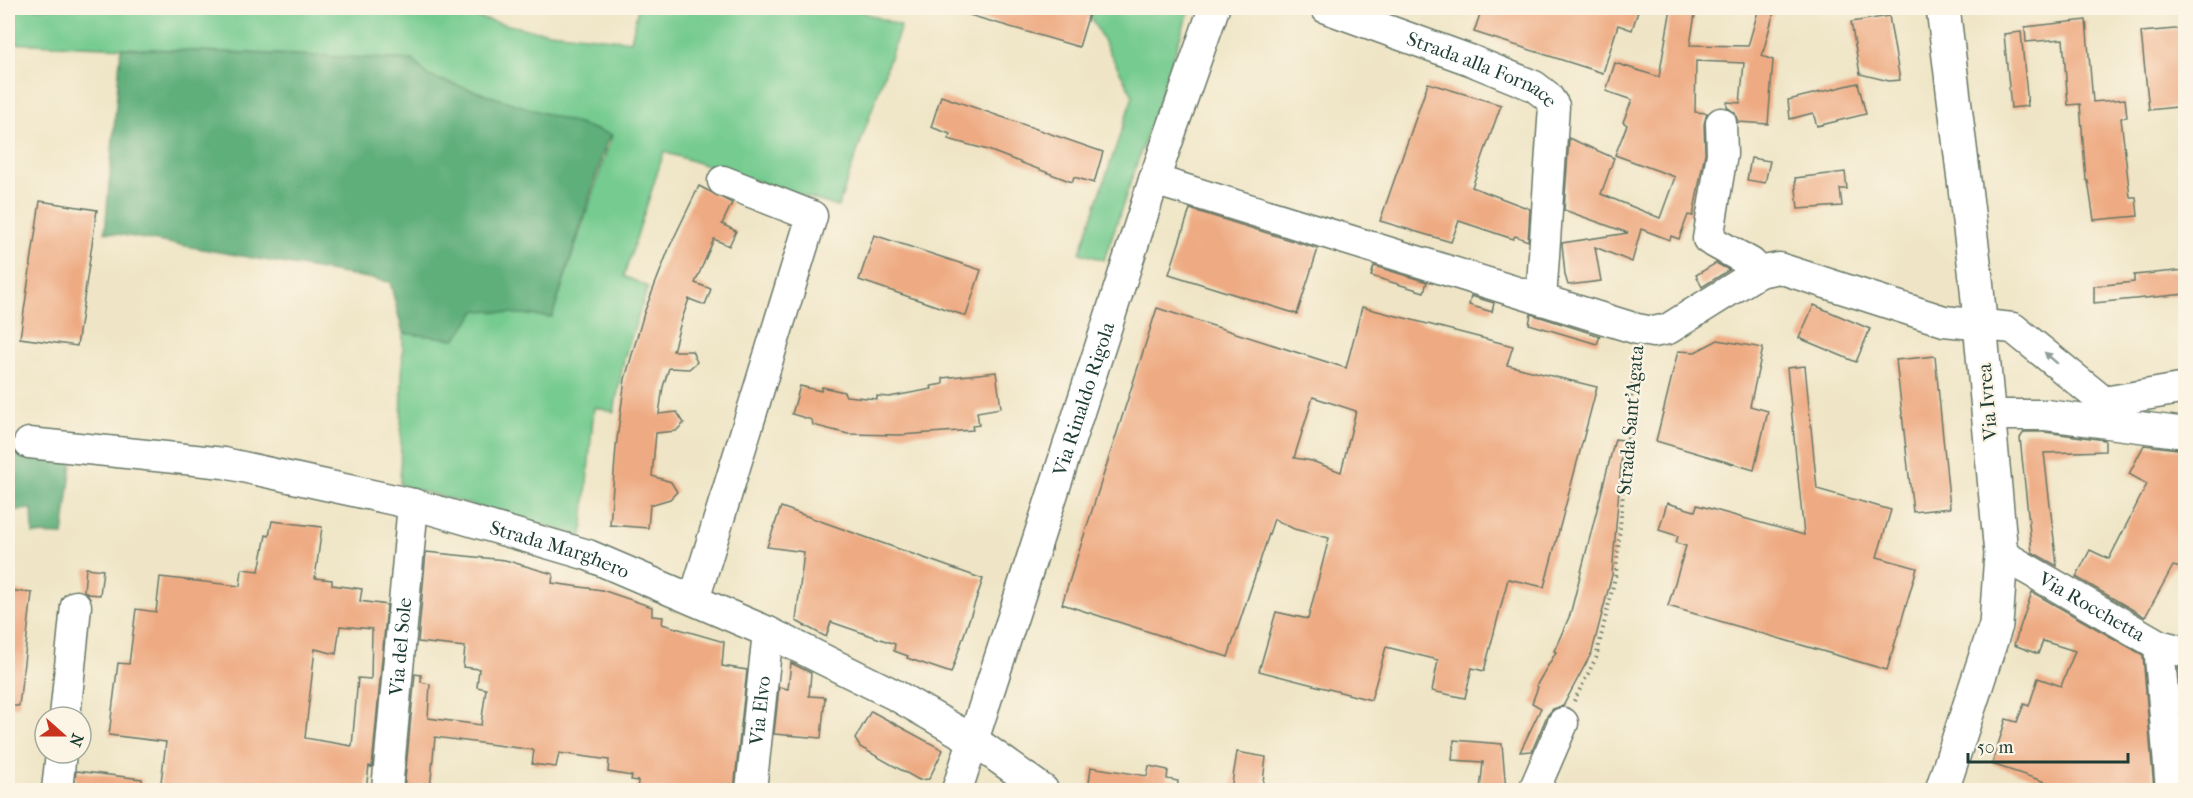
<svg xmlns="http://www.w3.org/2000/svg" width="2193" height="798" viewBox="0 0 2193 798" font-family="'IM FELL French Canon',serif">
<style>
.green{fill:#74cb90;stroke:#4a8462;stroke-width:1.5}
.forest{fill:#5faf7a;stroke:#3f7657;stroke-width:1.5}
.building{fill:#eeab83;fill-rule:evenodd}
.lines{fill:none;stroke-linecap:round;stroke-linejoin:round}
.minor-casing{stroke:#687867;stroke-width:33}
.major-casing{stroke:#687867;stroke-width:36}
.path{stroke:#687867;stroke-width:4;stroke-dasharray:1.5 4.5;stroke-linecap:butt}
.minor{stroke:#fff;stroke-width:30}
.major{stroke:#fff;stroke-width:33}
.oneway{fill:#8f9e9a}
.labels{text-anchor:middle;stroke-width:4.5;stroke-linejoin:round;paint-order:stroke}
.street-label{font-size:20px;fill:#1f3d34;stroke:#fcf5e5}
</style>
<rect width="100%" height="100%" fill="#fcf5e5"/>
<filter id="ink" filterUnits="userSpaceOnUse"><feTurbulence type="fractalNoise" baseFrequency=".0167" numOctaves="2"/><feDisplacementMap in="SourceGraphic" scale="12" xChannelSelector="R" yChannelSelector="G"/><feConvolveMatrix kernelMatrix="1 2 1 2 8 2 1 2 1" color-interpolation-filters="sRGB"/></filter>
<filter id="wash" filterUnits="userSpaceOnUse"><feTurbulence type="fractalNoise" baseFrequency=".008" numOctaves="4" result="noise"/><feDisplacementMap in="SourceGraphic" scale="24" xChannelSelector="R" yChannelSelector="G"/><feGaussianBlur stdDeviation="1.35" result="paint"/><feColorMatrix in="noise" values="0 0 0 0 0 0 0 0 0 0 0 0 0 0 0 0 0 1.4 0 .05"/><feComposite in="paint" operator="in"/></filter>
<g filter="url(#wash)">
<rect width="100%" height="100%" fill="#efe5c6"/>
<g class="green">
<path d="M8,8H434L531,30L631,41L638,8H852L901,26L838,207L664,152L624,276L648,287L624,359L614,412L594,407L582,536L400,485L403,333L455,339L477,310L552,317L612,135L428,76L413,60L8,43Z"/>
<path d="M1104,8H1190L1104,260L1080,253L1133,96L1089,14L1103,10Z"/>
</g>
<g class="forest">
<path d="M121,48L413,60L428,76L612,135L607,141L552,317L477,310L455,339L403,333L390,282L105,232Z"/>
<path d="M8,454L72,463L63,535L33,534L32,509L8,511Z"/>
</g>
<g id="blocks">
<g class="building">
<path d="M960,8H1068L1089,14L1079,47L959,12Z"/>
<path d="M1482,8H1639L1632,30L1618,25L1603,73L1474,32Z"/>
<path d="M1671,8H1696L1690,45L1748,46L1759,8H1775L1762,56L1773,60L1768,124L1738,122L1735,113L1727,107V102L1740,103L1744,63L1696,61L1695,112L1707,113L1704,124L1705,153L1693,216L1688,215L1679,239L1671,236L1670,240L1641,229L1632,262L1595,247L1601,281L1568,285L1565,275L1562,243L1628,233L1564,210L1569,138L1614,158L1601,194L1660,218L1675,177L1615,155L1627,125L1623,122L1632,100L1606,91L1615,63L1659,77Z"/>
<path d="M1889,16L1900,80L1889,81L1860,74L1851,22Z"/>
<path d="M2086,20L2093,102L2125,99L2127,117L2121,118L2130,197H2136L2138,216L2094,220L2088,181L2086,180L2080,104L2068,105L2063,39L2026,42L2025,27Z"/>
<path d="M2186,28V106L2149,110L2141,32Z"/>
<path d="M2021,32L2028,106L2011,108L2004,34Z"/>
<path d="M1428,83L1501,105L1472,187L1530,209L1528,241L1515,236L1513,239L1459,221L1451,242L1380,221Z"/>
<path d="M1858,83L1866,114L1817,126L1813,113L1790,119L1788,100Z"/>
<path d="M941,96L1103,152L1094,183L1074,177L1072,182L988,150L948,139L950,134L931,127Z"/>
<path d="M1751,158L1770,161L1765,183L1747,180Z"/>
<path d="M1845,172L1847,189H1840L1842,206L1798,209L1795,178Z"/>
<path d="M699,186L732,203L722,224L736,231L729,246L714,239L695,283L711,289L705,305L689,299L681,322L673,351H692L697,362L689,369L669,368L663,387L659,414L677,412L684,423L676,431L656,433L652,476L671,482L677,492L670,499L650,505L648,528L610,525L616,447L625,379L644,313L670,246Z"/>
<path d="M40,201L97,210L77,346L20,338Z"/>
<path d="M1190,209L1318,249L1297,314L1169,274Z"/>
<path d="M874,235L981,270L966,316L859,280Z"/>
<path d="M1716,263L1729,270L1702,287L1696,275Z"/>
<path d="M1374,266L1427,282L1424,292L1371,276Z"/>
<path d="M2186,270V294L2094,303V286L2134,282V275Z"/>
<path d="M1471,296L1494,303L1492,312L1469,305Z"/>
<path d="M1814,305L1870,329L1856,362L1799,338Z"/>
<path d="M1362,307L1513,346L1507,365L1597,387L1544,587L1508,579L1484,671L1472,668L1465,698L1432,691L1438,660L1386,647L1371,700L1259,671L1276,612L1308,619L1329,538L1294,529L1274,519L1228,657L1062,604L1157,308L1346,368ZM1313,397L1356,411L1341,472L1312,461L1294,458Z"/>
<path d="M1531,314L1600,336L1597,344L1529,324Z"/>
<path d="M1718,340L1763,348L1750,406L1768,411L1754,470L1656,441L1678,351L1695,352Z"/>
<path d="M1935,356L1950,508L1913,512L1896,360Z"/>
<path d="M1805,366L1817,489L1891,510L1877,557L1917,568L1887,670L1668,606L1686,546L1676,543L1678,536L1659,530L1667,503L1695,511L1697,505L1804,535L1787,368Z"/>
<path d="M996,372L1001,408L977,412L979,425L972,426L973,430L900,435L848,434L813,425L812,420L792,414L800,386L821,391L822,387L844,392L846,396L877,399V396L889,397L932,389L931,386L943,384V378Z"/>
<path d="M2024,432H2045L2105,440V451L2044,453L2057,566L2032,552L2020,438Z"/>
<path d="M1615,439L1623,440L1612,575L1592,652L1563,706L1553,709L1547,716L1532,751L1520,752L1541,708L1532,703L1538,687L1536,686L1556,652L1554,651L1570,615Z"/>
<path d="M2144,445L2186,450V569L2173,566L2145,617L2076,577L2090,550L2109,559L2147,484L2129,474Z"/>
<path d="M781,507L983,579L951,673L907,658L908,656L894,651L895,644L831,622L826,637L796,621L804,552L767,547Z"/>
<path d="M272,521L322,527L315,578L332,580V585L362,589L360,601L387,605L372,767L369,766L366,790H160L166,742L109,735L118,663L129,664L136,609L156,612L160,577L240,586L242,569L259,571L266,535L269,536ZM340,626L372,629L371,679L358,678L352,746L305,738L315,649L336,654Z"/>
<path d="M426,552L505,560L553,574L552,583L602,590L652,607V616L663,617L662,624L724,642L722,666L747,670L734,790H637L638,781L631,780L632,776L608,772L609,760L559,753L556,767L532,764L534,750L435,737L430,790H404L415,674L421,675V682L430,684L428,718L481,725L486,689L477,687L479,669L463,667L465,647L418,642Z"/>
<path d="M86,568L103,570L100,595L88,594L84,591Z"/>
<path d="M8,590L32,593L19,706H8Z"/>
<path d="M2032,592L2143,655L2154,790H2069L1992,764L2006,719L2017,722L2024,704L2029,706L2038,678L2061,686L2075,651L2043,641L2038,654L2014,645Z"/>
<path d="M791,663L811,673L809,696L825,697L821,738L774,734L779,687L788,689Z"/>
<path d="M2178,668L2186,669V756Z"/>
<path d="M871,711L943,750L929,779L919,780L860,747L855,739Z"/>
<path d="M1454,740L1502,744L1506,790H1480L1483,762L1452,760Z"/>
<path d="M1237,752L1266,757L1262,790H1231Z"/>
<path d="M1149,766L1168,770L1167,779L1178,781L1177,790H1100L1089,783L1091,767L1147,776Z"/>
<path d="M76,771L142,779V790H74Z"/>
</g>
</g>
</g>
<g filter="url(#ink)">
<use href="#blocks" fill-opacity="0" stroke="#687867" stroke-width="1.5"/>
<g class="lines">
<defs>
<g id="minor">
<path id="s1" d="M1326,8L1470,60L1534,86L1547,96L1554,106L1541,300"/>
<path d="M1721,123L1722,154L1708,239L1751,263L1759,272"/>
<path d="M1154,180L1637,329L1653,332L1668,329L1759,272L1779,268L1944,321L2013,328L2104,402L2126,424"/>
<path d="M2104,402L2186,388"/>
<path d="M1988,415H2046L2186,433"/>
<path id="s2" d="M29,443L224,463L413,504L588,555L768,632L897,696L973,740L1043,790"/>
<path id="s3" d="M2001,554L2159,645L2186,652"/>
<path d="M694,600L812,216L723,181"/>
<path d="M2159,645L2171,790"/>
<path d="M65,717L76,606"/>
<path d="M57,790L61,753"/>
<path id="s4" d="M387,790L413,504"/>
<path id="s5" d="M751,790L768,632"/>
<path id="s6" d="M957,790L1154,180L1214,8"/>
<path d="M1534,790L1563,723"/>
</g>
<path id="major" d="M1942,790L1996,625L2001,554L1976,278L1943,8"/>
</defs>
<use href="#minor" class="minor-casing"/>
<use href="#major" class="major-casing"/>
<path class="path" d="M1574,701L1596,658L1616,573L1635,354"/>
<use href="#minor" class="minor"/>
<use href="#major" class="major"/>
</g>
<defs><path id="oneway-solid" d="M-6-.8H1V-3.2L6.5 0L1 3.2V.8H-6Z" transform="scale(1.5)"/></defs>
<use class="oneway" href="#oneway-solid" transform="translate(2051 358) rotate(-139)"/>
</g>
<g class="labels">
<g class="street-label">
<text dy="7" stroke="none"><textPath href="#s1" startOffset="168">Strada alla Fornace</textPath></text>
<text dy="7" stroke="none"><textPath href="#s6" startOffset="411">Via Rinaldo Rigola</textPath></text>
<text transform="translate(1987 402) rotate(-95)" y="7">Via Ivrea</text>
<text transform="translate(1630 420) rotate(-85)" y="7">Strada Sant'Agata</text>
<text dy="7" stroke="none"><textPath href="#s2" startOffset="543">Strada Marghero</textPath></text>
<text dy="7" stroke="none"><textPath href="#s3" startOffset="105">Via Rocchetta</textPath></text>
<text dy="7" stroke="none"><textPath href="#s4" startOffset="144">Via del Sole</textPath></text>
<text dy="7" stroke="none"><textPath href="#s5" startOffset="80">Via Elvo</textPath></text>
</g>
</g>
<rect width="2193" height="798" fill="none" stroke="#fcf5e5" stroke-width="30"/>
<g transform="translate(63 735) rotate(111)"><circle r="28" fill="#fcf5e5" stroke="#a4ab9e" stroke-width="1.5"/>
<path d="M0-4.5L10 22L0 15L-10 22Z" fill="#c8321e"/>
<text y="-9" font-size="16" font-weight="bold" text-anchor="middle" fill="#1f3d34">N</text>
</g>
<path d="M1968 753v9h160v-9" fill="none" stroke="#1f3d34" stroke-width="3"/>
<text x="1977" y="753" font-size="18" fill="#1f3d34" stroke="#fcf5e5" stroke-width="4.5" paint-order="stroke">50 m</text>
</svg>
